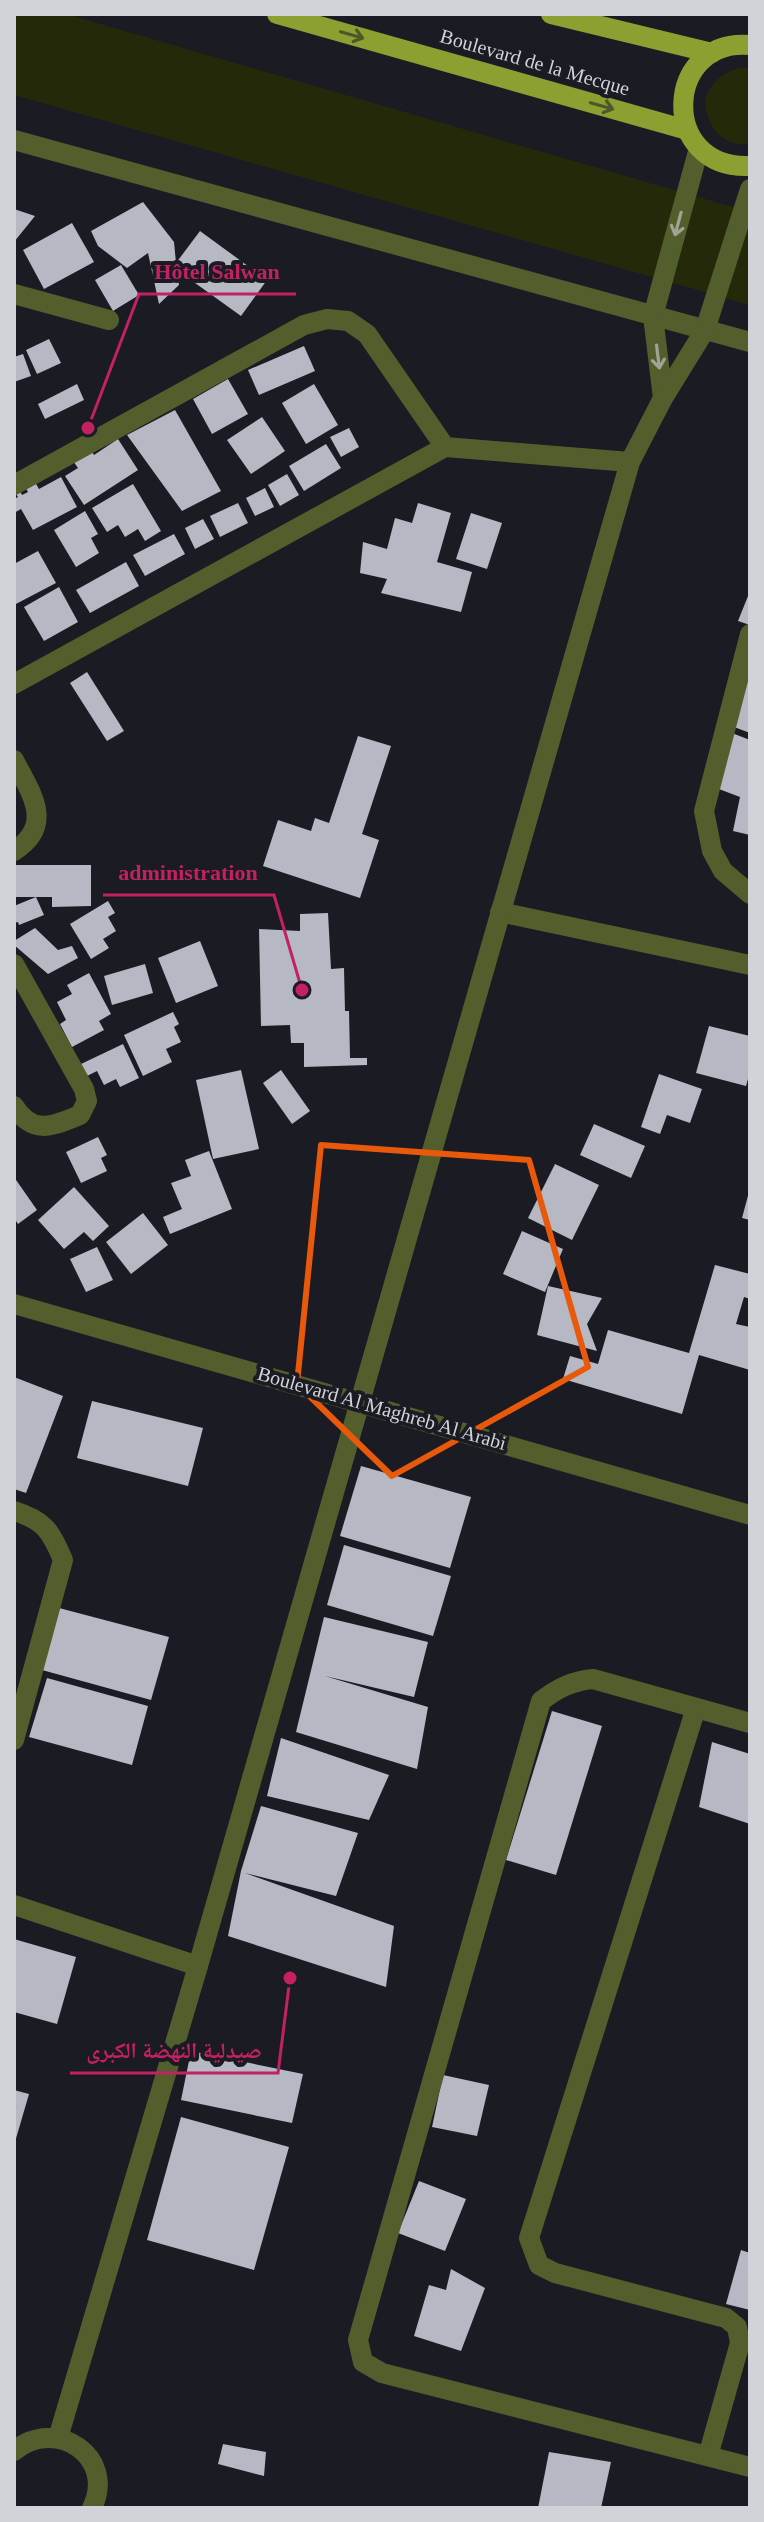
<svg xmlns="http://www.w3.org/2000/svg" width="764" height="2522" viewBox="0 0 764 2522" font-family="'Times New Roman','Noto Naskh Arabic',serif">
<style>
.green{fill:#242a09}
.building{fill:#b6b8c3}
.lines{fill:none;stroke-linecap:round;stroke-linejoin:round}
.street{stroke:#535e2d;stroke-width:20}
.primary{stroke:#8ba030;stroke-width:20}
.oneway{stroke:#4d5729}
.oneway2{stroke:#9fa494}
.marked{fill:none;stroke:#e8590c;stroke-width:6;stroke-linejoin:round}
.labels{text-anchor:middle;stroke-width:8;stroke-linejoin:round;paint-order:stroke}
.street-label{font-size:20px;fill:#d2d3d8;stroke:#1a1b23}
.leader{fill:none;stroke:#c32161;stroke-width:3}
.callout-dot{fill:#c32161;stroke:#1a1b23;stroke-width:3}
.callout-label{font-size:22px;text-anchor:middle;font-weight:bold;fill:#c32161;stroke:#1a1b23;stroke-width:8;stroke-linejoin:round;paint-order:stroke}
</style>
<rect width="100%" height="100%" fill="#1a1b23"/>
<g class="green">
<path d="M14,14H66L750,212V305L14,95Z"/>
<path d="M741,68H750V144C721,147 706,126 705,99C713,81 722,72 741,68Z"/>
</g>
<g class="building">
<path d="M143,202L174,242L176,263L200,231L267,280L241,316L177,270L179,285L159,304L148,253L127,268L98,246L91,231Z"/>
<path d="M14,209L35,216L14,242Z"/>
<path d="M72,223L94,262L44,289L23,250Z"/>
<path d="M121,265L139,295L113,311L95,280Z"/>
<path d="M49,339L61,363L37,374L26,350Z"/>
<path d="M304,346L315,371L259,395L248,370Z"/>
<path d="M23,354L31,376L14,382V357Z"/>
<path d="M228,379L248,414L212,434L193,399Z"/>
<path d="M77,384L84,400L45,419L38,404Z"/>
<path d="M314,384L338,425L306,444L282,403Z"/>
<path d="M175,410L221,491L182,511L127,435Z"/>
<path d="M262,417L285,451L251,474L227,440Z"/>
<path d="M349,428L359,447L341,457L330,437Z"/>
<path d="M118,439L138,470L84,505L65,476L78,468L71,458L89,447L94,455Z"/>
<path d="M326,444L341,468L304,491L289,466Z"/>
<path d="M287,474L299,495L280,506L268,485Z"/>
<path d="M32,477L39,489L61,477L77,507L33,530L21,509L14,513V499L18,497L14,491L18,487L22,495L28,492L23,483Z"/>
<path d="M133,484L161,531L145,541L138,529L125,537L118,525L107,532L92,508Z"/>
<path d="M265,488L274,507L255,516L246,498Z"/>
<path d="M238,503L248,523L220,537L210,516Z"/>
<path d="M418,503L451,513L437,562L472,572L461,612L381,593L387,579L360,573L363,542L387,549L395,518L412,523Z"/>
<path d="M85,511L98,534L91,538L99,553L76,567L54,530Z"/>
<path d="M471,513L502,523L487,569L456,559Z"/>
<path d="M203,519L214,539L195,549L185,528Z"/>
<path d="M174,534L185,554L145,576L133,555Z"/>
<path d="M38,551L56,583L14,605V564Z"/>
<path d="M126,562L139,586L90,613L76,590Z"/>
<path d="M59,587L78,622L44,641L24,607Z"/>
<path d="M750,591V625L738,621Z"/>
<path d="M87,672L124,731L107,741L70,683Z"/>
<path d="M745,678L750,680V733L726,724Z"/>
<path d="M724,730L750,740L748,778L750,779V835L733,831L740,797L703,783Z"/>
<path d="M358,736L391,746L362,834L379,840L360,898L263,866L278,820L311,831L315,818L329,823Z"/>
<path d="M15,865H91V906L52,907V897H15Z"/>
<path d="M36,897L44,915L19,925L18,922L14,923V906Z"/>
<path d="M108,901L115,913L108,917L116,931L103,939L109,948L91,959L70,924Z"/>
<path d="M328,913L331,969L344,968L345,1011H349L350,1058H367V1065L304,1067V1043H291L290,1025L261,1026L259,929L300,931V914Z"/>
<path d="M35,928L58,950L72,946L78,958L48,974L14,945V941Z"/>
<path d="M200,941L218,986L176,1003L158,958Z"/>
<path d="M145,964L153,993L112,1005L104,976Z"/>
<path d="M89,973L111,1014L99,1021L104,1030L72,1047L60,1024L66,1020L57,1002L72,994L67,985Z"/>
<path d="M173,1012L179,1024L174,1027L181,1042L166,1049L172,1062L143,1076L124,1035Z"/>
<path d="M709,1026L750,1036V1072L746,1086L696,1073Z"/>
<path d="M123,1044L139,1078L120,1087L116,1079L104,1085L97,1071L87,1076L81,1064Z"/>
<path d="M241,1070L259,1149L213,1159L196,1080Z"/>
<path d="M281,1070L310,1111L292,1124L263,1083Z"/>
<path d="M659,1074L702,1089L690,1123L667,1115L660,1134L641,1127Z"/>
<path d="M594,1124L645,1146L631,1178L580,1155Z"/>
<path d="M98,1137L107,1155L101,1158L107,1171L81,1183L66,1152Z"/>
<path d="M209,1151L232,1209L170,1234L163,1217L182,1209L171,1183L191,1176L185,1160Z"/>
<path d="M555,1164L599,1185L572,1240L528,1218Z"/>
<path d="M14,1177L37,1210L18,1224L14,1218Z"/>
<path d="M74,1187L109,1226L93,1241L84,1232L64,1249L38,1220Z"/>
<path d="M749,1192H750V1220L742,1218Z"/>
<path d="M143,1213L168,1245L131,1274L106,1242Z"/>
<path d="M522,1231L563,1249L545,1292L503,1274Z"/>
<path d="M97,1247L113,1280L86,1292L70,1259Z"/>
<path d="M715,1265L750,1274V1299L744,1297L736,1324L750,1327V1370L699,1355L682,1414L563,1379L570,1356L598,1364L608,1330L689,1353Z"/>
<path d="M548,1286L602,1298L587,1324L597,1351L537,1335Z"/>
<path d="M14,1377L63,1396L26,1493L14,1489Z"/>
<path d="M92,1401L203,1428L188,1486L77,1458Z"/>
<path d="M361,1466L471,1497L450,1568L340,1536Z"/>
<path d="M344,1545L451,1576L433,1636L327,1605Z"/>
<path d="M59,1608L169,1637L151,1700L42,1670Z"/>
<path d="M324,1617L428,1642L414,1697L325,1676L428,1707L417,1769L296,1732Z"/>
<path d="M47,1678L148,1706L132,1765L29,1737Z"/>
<path d="M552,1711L602,1726L556,1875L506,1860Z"/>
<path d="M281,1738L389,1775L369,1820L267,1796Z"/>
<path d="M712,1742L750,1754V1824L699,1807Z"/>
<path d="M261,1806L358,1833L336,1896L245,1873L394,1926L386,1987L228,1936L241,1871Z"/>
<path d="M14,1939L76,1957L57,2024L14,2012Z"/>
<path d="M191,2051L303,2074L292,2123L181,2100Z"/>
<path d="M443,2075L489,2085L477,2136L432,2127Z"/>
<path d="M14,2090L29,2094L15,2142L14,2141Z"/>
<path d="M181,2117L289,2147L254,2270L147,2240Z"/>
<path d="M419,2181L466,2199L445,2251L398,2233Z"/>
<path d="M741,2250L750,2253V2310L726,2304Z"/>
<path d="M451,2269L485,2288L461,2351L414,2336L429,2285L446,2290Z"/>
<path d="M223,2444L266,2452L264,2476L218,2464Z"/>
<path d="M549,2452L611,2462L601,2508H538Z"/>
</g>
<g class="lines">
<g class="street">
<path d="M14,140L750,342"/>
<path d="M14,294L109,320"/>
<path d="M663,398L653,316L699,148"/>
<path d="M14,485L304,325L327,319L348,321L367,334L445,447"/>
<path d="M750,634L704,811L712,851L723,871L750,894"/>
<path d="M14,684L445,447L630,462"/>
<path d="M14,760C31,793 55,825 14,851"/>
<path d="M500,912L750,965"/>
<path d="M14,964L84,1089L87,1101L80,1115C53,1126 33,1136 14,1106"/>
<path d="M14,1304L750,1515"/>
<path d="M14,1511C44,1520 51,1531 63,1560L14,1740"/>
<path d="M696,1708L529,2238L539,2265L555,2273L726,2318L737,2327L740,2343L708,2456"/>
<path d="M750,1723L593,1679C572,1681 558,1688 541,1701L358,2340L363,2362L382,2373L750,2467"/>
<path d="M14,1905L198,1966"/>
<path d="M58,2438L198,1966L630,462L663,398L705,330L750,189"/>
<path d="M14,2451C56,2416 117,2457 92,2508"/>
</g>
<g class="primary">
<path d="M277,14L687,130"/>
<path d="M551,14L712,53"/>
<path d="M750,45C664,37 658,170 750,166"/>
</g>
</g>
<defs><path id="oneway-shaft" d="M-6 0H5M1.5-3L5.5 0L1.5 3" fill="none" stroke-width="1.6" stroke-linecap="round" stroke-linejoin="round" transform="scale(2)"/></defs>
<g class="oneway">
<use href="#oneway-shaft" transform="translate(352 35) rotate(16)"/>
<use href="#oneway-shaft" transform="translate(602 106) rotate(16)"/>
</g>
<g class="oneway2">
<use href="#oneway-shaft" transform="translate(678 224) rotate(105)"/>
<use href="#oneway-shaft" transform="translate(658 357) rotate(83)"/>
</g>
<path class="marked" d="M321,1145L529,1160L588,1367L392,1476L297,1384Z"/>
<g class="labels">
<g class="street-label">
<text transform="translate(535 62) rotate(16)" y="7">Boulevard de la Mecque</text>
<text transform="translate(382 1408) rotate(16)" y="7">Boulevard Al Maghreb Al Arabi</text>
</g>
</g>
<path class="leader" d="M88 428L139 294H296M302 990L274 895H103M290 1978L278 2073H70"/>
<g class="callout-dot">
<circle cx="88" cy="428" r="8"/>
<circle cx="302" cy="990" r="8"/>
<circle cx="290" cy="1978" r="8"/>
</g>
<g class="callout-label">
<text x="217" y="279">Hôtel Salwan</text>
<text x="188" y="880">administration</text>
<text x="174" y="2058">صيدلية النهضة الكبرى</text>
</g>
<rect width="764" height="2522" fill="none" stroke="#d2d3d8" stroke-width="32"/>
</svg>
